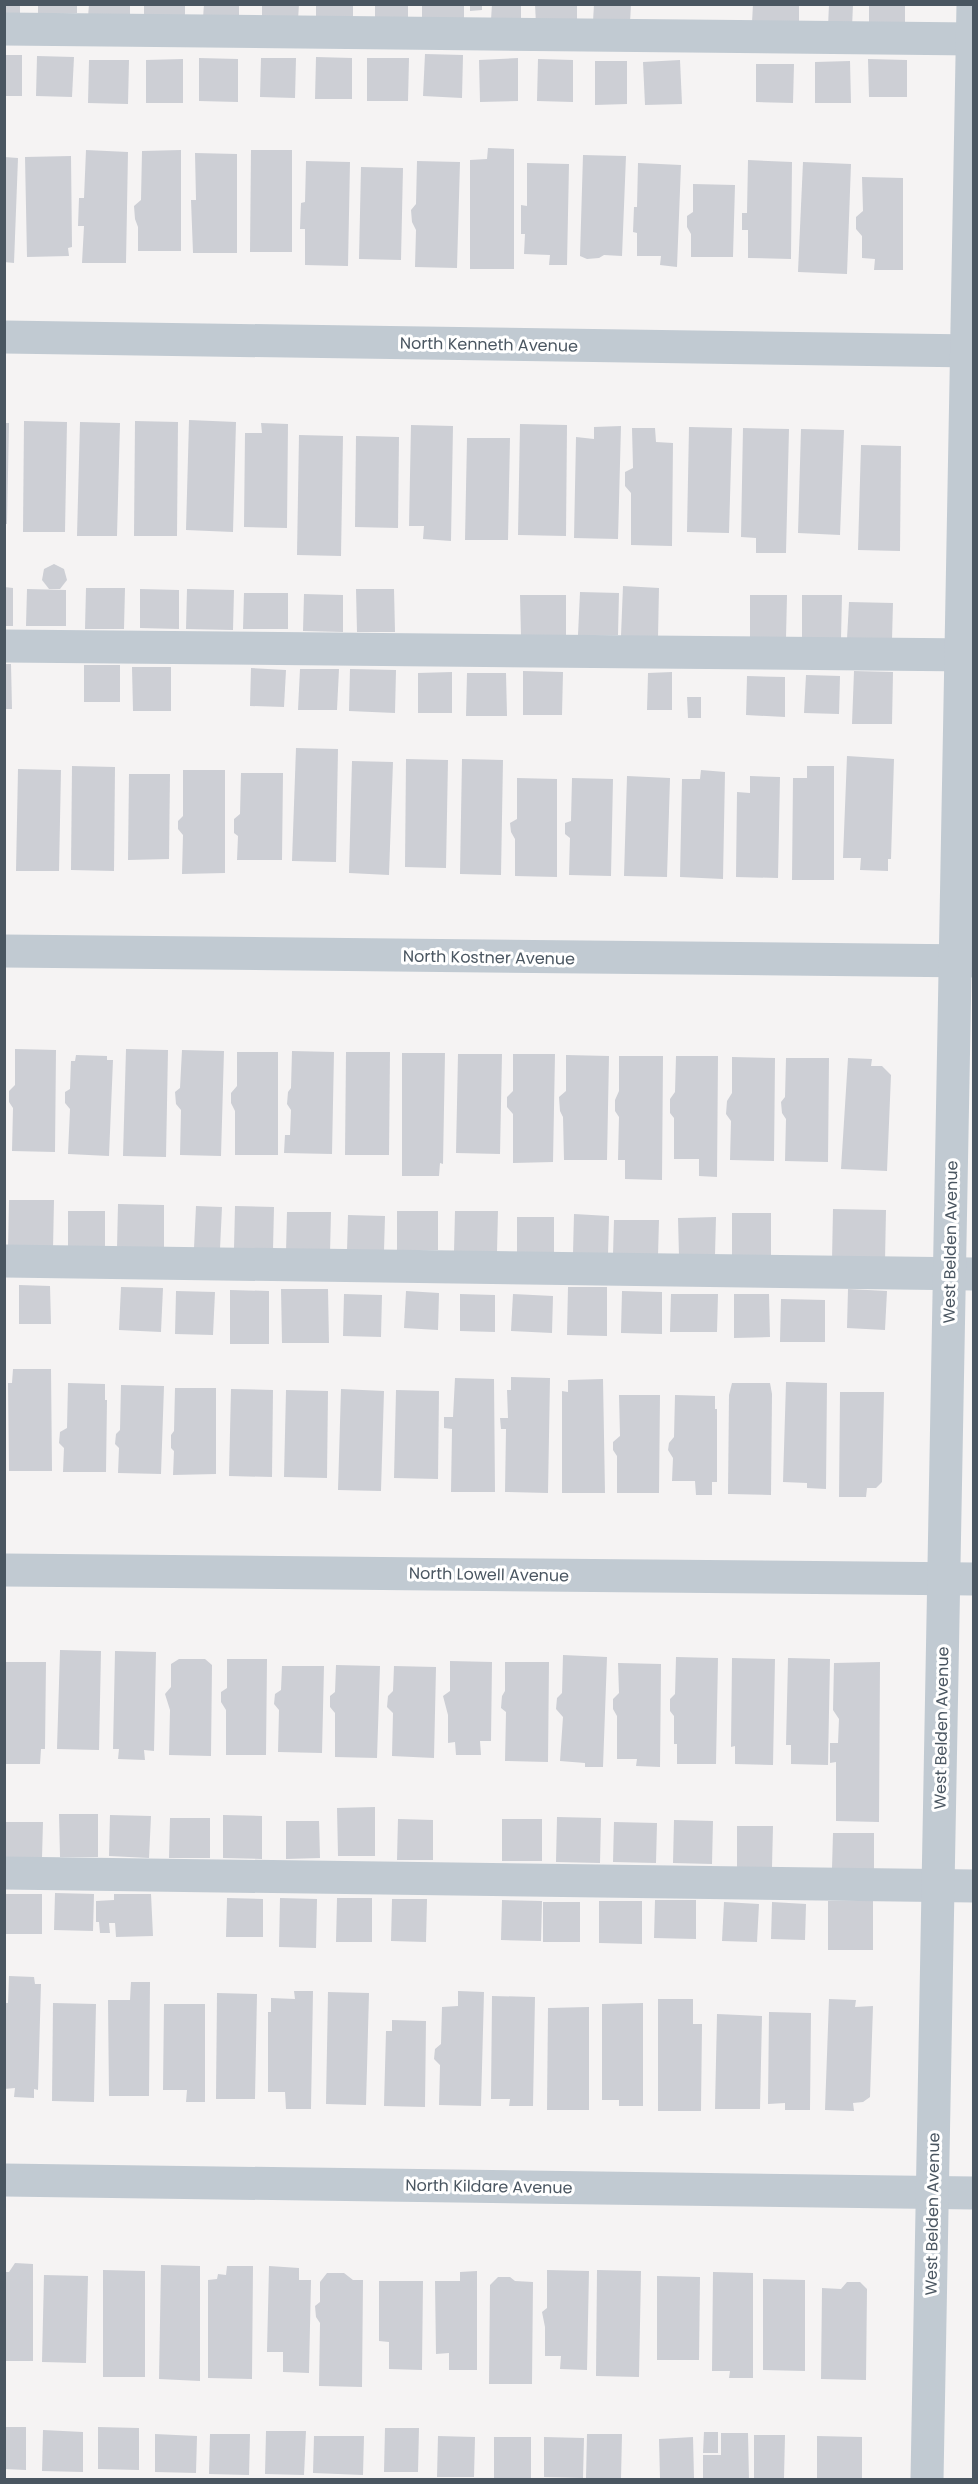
<svg xmlns="http://www.w3.org/2000/svg" width="978" height="2484" viewBox="0 0 978 2484" font-family="Poppins,sans-serif">
<style>
.building{fill:#cdcfd5}
.lines{fill:none;stroke-linecap:round;stroke-linejoin:round}
.minor{stroke:#c1cad2;stroke-width:33}
.labels{text-anchor:middle;stroke-width:6;stroke-linejoin:round;paint-order:stroke}
.street-label{font-size:16px;fill:#4a5661;stroke:#fff}
</style>
<rect width="100%" height="100%" fill="#f5f3f3"/>
<g class="building">
<rect x="4" y="4" width="16" height="10"/>
<path d="M38,4H77V13L38,14Z"/>
<path d="M89,4H130V18L88,17Z"/>
<rect x="144" y="4" width="41" height="14"/>
<path d="M204,4H239V19L203,18Z"/>
<path d="M262,4H299L298,20L262,19Z"/>
<path d="M316,4H353V20L316,19Z"/>
<path d="M375,4H408V20L375,21Z"/>
<path d="M470,4H482V10L470,11Z"/>
<path d="M492,4H521V20H491Z"/>
<path d="M535,4H577V24H536Z"/>
<path d="M594,4H631L630,23L593,22Z"/>
<path d="M753,4H799V24L752,23Z"/>
<path d="M829,4H853L852,28L828,27Z"/>
<rect x="869" y="4" width="36" height="27"/>
<path d="M422,5H464V22L422,23Z"/>
<path d="M425,54L463,55L462,98L423,96Z"/>
<rect x="4" y="55" width="18" height="41"/>
<path d="M37,56L74,57L72,97L36,96Z"/>
<path d="M316,57L352,58V99H315Z"/>
<path d="M199,58L238,59V102L199,101Z"/>
<path d="M261,58H296L295,98L260,97Z"/>
<path d="M367,58H409L408,101H367Z"/>
<path d="M518,58V101L480,102L479,60Z"/>
<path d="M183,59V103H146V60Z"/>
<path d="M538,59L573,60V102L537,101Z"/>
<path d="M868,59L907,60V97H869Z"/>
<path d="M89,60H129L128,104L88,103Z"/>
<path d="M680,60L682,104L645,105L643,62Z"/>
<path d="M595,61H627V104L595,105Z"/>
<path d="M850,61L851,103H815V62Z"/>
<path d="M756,64H794L793,103L756,102Z"/>
<path d="M488,148L514,149V269H470V160L487,159Z"/>
<path d="M86,150L128,152L126,263H82L84,226H78L79,198H84Z"/>
<path d="M181,150V251H138V227L135,219L134,206L141,200L142,151Z"/>
<path d="M251,150H292V252H250Z"/>
<path d="M195,153L237,154V253H193L191,200H196Z"/>
<path d="M583,155L626,156L622,256L604,255L599,258L587,259L580,256Z"/>
<path d="M71,156L72,247L68,248L69,256L27,257L25,157Z"/>
<path d="M4,157L18,158L14,263L4,262Z"/>
<path d="M748,160L792,162L791,259L748,258V230H742V213H747Z"/>
<path d="M306,161L350,162L348,266L305,265V229H300L301,203L305,202Z"/>
<path d="M417,161L460,162L457,268L415,267L416,230L412,222L411,210L416,204Z"/>
<path d="M803,162L851,164L847,274L798,272Z"/>
<path d="M527,163L569,164L567,265H549L550,255L524,254L525,234H521V205L527,206Z"/>
<path d="M638,163L681,165L677,267L660,265L661,256H637V233L633,232L634,207H637Z"/>
<path d="M361,167L403,168L401,260L359,259Z"/>
<path d="M862,177L903,178V270H874L875,259L862,258V236L856,229V217L863,211Z"/>
<path d="M693,184L735,185L733,257H691V234L687,227V216L693,212Z"/>
<path d="M189,420L236,422L233,532L186,530Z"/>
<path d="M24,421L67,422L65,532H23Z"/>
<path d="M135,421L178,422L177,536H134Z"/>
<path d="M80,422L120,423L117,536H77Z"/>
<path d="M4,423H9L7,524H4Z"/>
<path d="M261,423L288,424L287,528L244,527L245,433H262Z"/>
<path d="M520,424L567,425L566,536L518,535Z"/>
<path d="M411,425L453,426L451,541L423,539L424,526H409Z"/>
<path d="M621,426L618,539L574,538L576,437L594,439V427Z"/>
<path d="M689,427L732,428L729,533L687,532Z"/>
<path d="M632,428H655L656,442L673,443L672,546L631,545V493L625,486V472L633,468Z"/>
<path d="M743,428L789,429L786,553H756V538L741,537Z"/>
<path d="M801,429L844,430L840,535L798,533Z"/>
<path d="M299,435L343,436L341,556L297,555Z"/>
<path d="M356,436L399,437L398,528L355,527Z"/>
<path d="M467,438H510L508,540H465Z"/>
<path d="M861,445L901,446L900,551L858,550Z"/>
<path d="M54,564L64,569L67,580L60,589H49L42,580L44,569Z"/>
<path d="M623,586L659,588L658,637L621,636Z"/>
<path d="M4,587L13,588V626H4Z"/>
<path d="M86,588H125L124,629H85Z"/>
<path d="M27,589L66,590V626H26Z"/>
<path d="M140,589L179,590V629L140,628Z"/>
<path d="M187,589L234,590L233,630L186,629Z"/>
<path d="M356,589H394L395,632H357Z"/>
<path d="M580,592L619,593L618,635H578Z"/>
<path d="M244,593H288V629H243Z"/>
<path d="M304,594L343,595V632L303,631Z"/>
<path d="M520,595H566V635L521,636Z"/>
<path d="M750,595H787L786,638L750,637Z"/>
<path d="M802,595H842L841,639L802,638Z"/>
<path d="M849,602L893,603L892,640L847,639Z"/>
<path d="M5,664H11L12,709H5Z"/>
<rect x="84" y="665" width="36" height="37"/>
<path d="M132,667H171V711H133Z"/>
<path d="M251,668L286,670L284,707L250,706Z"/>
<path d="M300,669H339L337,710H298Z"/>
<path d="M350,669L396,670L395,713L349,711Z"/>
<path d="M523,671L563,672L562,715H523Z"/>
<path d="M854,671L893,672L892,724H852Z"/>
<path d="M452,672V713H418V673Z"/>
<path d="M672,672V710H647L648,673Z"/>
<path d="M467,673H506L507,716H466Z"/>
<path d="M806,675L840,676L839,714L804,713Z"/>
<path d="M747,676L785,677V717L746,715Z"/>
<path d="M687,697H701V718H688Z"/>
<path d="M296,748L338,749L336,862L292,861Z"/>
<path d="M847,756L894,759L891,859H888V871L860,870L861,858H843Z"/>
<path d="M406,759L448,760L446,868L405,867Z"/>
<path d="M462,759L503,760L501,875L460,874Z"/>
<path d="M352,761L393,762L389,875L349,873Z"/>
<path d="M72,766L115,767L114,871L71,870Z"/>
<path d="M807,766H834V880H792L793,778H807Z"/>
<path d="M18,769L61,770L59,871H16Z"/>
<path d="M183,770H225V873L182,874L183,835L178,829V821L183,816Z"/>
<path d="M701,770L725,772L723,879L680,877L682,779H700Z"/>
<path d="M241,773H283L282,860H237L238,836L234,833V819L240,814Z"/>
<path d="M129,774H170L169,859L128,860Z"/>
<path d="M627,776L670,778L667,877L624,876Z"/>
<path d="M750,776L780,777L778,878L736,877L737,792L750,793Z"/>
<path d="M517,778L557,779V877L515,876V839L511,832L510,823L517,819Z"/>
<path d="M572,778L613,779L611,876L569,875L570,838L565,834V823L571,821Z"/>
<path d="M15,1049L56,1050L55,1152L12,1151L13,1108L9,1102V1091L15,1085Z"/>
<path d="M126,1049L168,1050L166,1157L123,1156Z"/>
<path d="M182,1050L224,1051L221,1156L180,1155L181,1110L176,1104L175,1092L180,1088Z"/>
<path d="M292,1051L334,1052L332,1154L284,1153L285,1135H290L291,1110L287,1104L288,1092L291,1088Z"/>
<path d="M237,1052H278V1155H235V1111L231,1103V1093L237,1086Z"/>
<path d="M346,1052H390L389,1155H345Z"/>
<path d="M402,1053H445L443,1164L440,1163L439,1176H402Z"/>
<path d="M458,1054H502L500,1154L456,1153Z"/>
<path d="M513,1054H555L553,1162L513,1163V1114L507,1107V1097L513,1091Z"/>
<path d="M76,1055L107,1056V1060H113L109,1156L68,1154L70,1109L65,1103V1092L70,1089L71,1061H75Z"/>
<path d="M566,1055L609,1056L607,1160H564L563,1117L560,1111L559,1097L566,1091Z"/>
<path d="M619,1056H663L662,1180L625,1179V1160H618L619,1117L615,1111V1100L619,1091Z"/>
<path d="M676,1056H718L717,1177L699,1176V1159H674V1118L670,1113V1099L675,1092Z"/>
<path d="M732,1057L775,1058L774,1161L730,1160L731,1121L726,1114L727,1101L732,1093Z"/>
<path d="M786,1058H829L828,1162L785,1161L786,1119L782,1113L781,1102L785,1097Z"/>
<path d="M848,1058L872,1059L871,1066H882L891,1075L887,1171L841,1169Z"/>
<path d="M9,1200H54L53,1249H8Z"/>
<path d="M118,1204L164,1205V1249H117Z"/>
<path d="M196,1206L222,1207L220,1249L194,1248Z"/>
<path d="M235,1206L274,1207L273,1250L234,1249Z"/>
<path d="M833,1209L886,1210L885,1261H832Z"/>
<rect x="68" y="1211" width="37" height="35"/>
<rect x="397" y="1211" width="41" height="39"/>
<path d="M455,1211H498L497,1252H454Z"/>
<path d="M287,1212H331L330,1253L286,1252Z"/>
<rect x="732" y="1213" width="39" height="43"/>
<path d="M574,1214L609,1216L608,1255L573,1254Z"/>
<path d="M348,1215L385,1216L384,1251H347Z"/>
<path d="M517,1217H554V1254L517,1255Z"/>
<path d="M716,1217L715,1255L679,1256L678,1218Z"/>
<path d="M614,1220H659L658,1256L613,1255Z"/>
<path d="M19,1285L50,1286L51,1324H19Z"/>
<path d="M121,1287L163,1288L161,1332L119,1330Z"/>
<path d="M568,1287H607V1336L567,1335Z"/>
<path d="M281,1289H328L329,1343H282Z"/>
<path d="M848,1289L887,1291L885,1330L847,1328Z"/>
<path d="M230,1290L269,1291V1344H230Z"/>
<path d="M176,1291L215,1292L213,1335L175,1334Z"/>
<path d="M406,1291L439,1293L438,1330L404,1328Z"/>
<path d="M622,1291L662,1292V1334L621,1333Z"/>
<path d="M344,1294L382,1295L381,1337L343,1336Z"/>
<path d="M460,1294L495,1295V1332L460,1331Z"/>
<path d="M513,1294L553,1296L552,1333L511,1331Z"/>
<path d="M671,1294H718L717,1332H670Z"/>
<path d="M734,1294H769L770,1337L734,1338Z"/>
<path d="M781,1299L825,1300V1342H780Z"/>
<path d="M13,1369H51L52,1471H9L8,1383H12Z"/>
<path d="M511,1377L550,1378L548,1493L505,1492L506,1429H501L500,1418H508L507,1390H511Z"/>
<path d="M455,1378L494,1379L495,1492H451L452,1429L444,1428V1417H453Z"/>
<path d="M603,1379L605,1493H562V1391L568,1392V1380Z"/>
<path d="M786,1382L827,1383L826,1489L807,1488V1483L783,1482Z"/>
<path d="M68,1383L105,1384V1400H107L106,1472H63L64,1448L59,1443L60,1432L67,1428Z"/>
<path d="M732,1383H770L772,1394L771,1495L728,1494L729,1395Z"/>
<path d="M121,1385L164,1386L161,1474L118,1473L119,1448L115,1444L116,1434L120,1430Z"/>
<path d="M175,1388H216V1474L173,1475L174,1451L171,1448V1435L174,1431Z"/>
<path d="M231,1389L273,1390L272,1477L229,1476Z"/>
<path d="M341,1389L384,1391L381,1491L338,1490Z"/>
<path d="M286,1390L328,1391L327,1478L284,1477Z"/>
<path d="M396,1390L439,1391L438,1479L394,1478Z"/>
<path d="M840,1392H884L882,1482L876,1488H867L866,1497H839Z"/>
<path d="M619,1395H660L659,1493H617V1456L613,1450V1442L620,1436Z"/>
<path d="M675,1395L715,1396V1409H717V1482H712V1495H696L695,1481H672L673,1458L668,1450L669,1443L674,1437Z"/>
<path d="M60,1650L101,1651L99,1750L57,1749Z"/>
<path d="M115,1651L156,1652L154,1751L144,1750L145,1760L118,1759L119,1749H113Z"/>
<path d="M563,1655L607,1657L603,1767H585V1763L560,1761L563,1717L556,1709L557,1698L562,1693Z"/>
<path d="M676,1657L718,1658L716,1764H677V1744H674V1716L670,1711V1699L675,1694Z"/>
<path d="M732,1658L775,1659L773,1765L735,1764V1746L731,1747Z"/>
<path d="M788,1658L830,1659L828,1765L791,1764V1745H786Z"/>
<path d="M179,1659H205L212,1665L211,1756L169,1755L170,1710L165,1694L171,1687V1664Z"/>
<path d="M227,1659H267L266,1755H226V1710L221,1702V1692L227,1688Z"/>
<path d="M450,1661L492,1662L491,1741H480L481,1755H456L455,1742L448,1743V1715L443,1696L450,1691Z"/>
<path d="M4,1662H46L45,1749H41L40,1764H4Z"/>
<path d="M505,1662H549L548,1762L505,1761L506,1712L501,1708L502,1696L505,1691Z"/>
<path d="M880,1662L879,1822L836,1821V1762L830,1763V1743H838L839,1719L833,1710L834,1663Z"/>
<path d="M618,1663L661,1664L660,1767L636,1766L637,1759H617V1716L613,1709V1699L619,1693Z"/>
<path d="M336,1665L380,1666L377,1758L335,1757V1713L330,1707V1696L335,1692Z"/>
<path d="M282,1666H324L322,1753L278,1752L279,1710L274,1704L275,1694L281,1690Z"/>
<path d="M394,1666L436,1667L434,1758L392,1756L393,1713L387,1707L388,1696L393,1691Z"/>
<path d="M375,1807V1856H338L337,1808Z"/>
<path d="M59,1814H98V1857H60Z"/>
<path d="M110,1815L151,1816L149,1858L109,1856Z"/>
<path d="M223,1815L262,1816V1859L223,1858Z"/>
<path d="M557,1817L601,1818L600,1863L556,1862Z"/>
<path d="M170,1818H210V1858H169Z"/>
<path d="M398,1819L433,1820V1860H397Z"/>
<rect x="502" y="1819" width="40" height="42"/>
<path d="M674,1820L713,1821L712,1864L673,1863Z"/>
<path d="M286,1821H319L320,1858L286,1859Z"/>
<path d="M4,1822H43L42,1858L4,1857Z"/>
<path d="M614,1822L657,1823L656,1863L613,1862Z"/>
<path d="M737,1826H773L772,1867H737Z"/>
<path d="M833,1833H874V1869H832Z"/>
<path d="M55,1893L94,1894L93,1931L54,1930Z"/>
<rect x="4" y="1894" width="38" height="40"/>
<path d="M114,1894H151L153,1936L116,1937L115,1923H109L110,1933H100L99,1922H96V1901L114,1900Z"/>
<path d="M227,1898L263,1899V1937H226Z"/>
<path d="M280,1898L317,1899L316,1948L279,1947Z"/>
<path d="M337,1898H372V1942H336Z"/>
<path d="M392,1899H427L426,1942L391,1941Z"/>
<path d="M502,1900L542,1901L541,1941L501,1940Z"/>
<path d="M655,1900H696V1939L654,1938Z"/>
<path d="M599,1901H642V1944L599,1943Z"/>
<rect x="828" y="1901" width="45" height="49"/>
<rect x="543" y="1902" width="37" height="40"/>
<path d="M724,1902L759,1904L757,1942L722,1941Z"/>
<path d="M772,1902L806,1904L805,1940L771,1939Z"/>
<path d="M9,1976L34,1977L35,1984H41L38,2090L34,2089V2098L14,2097L15,2088L4,2089V2003H8Z"/>
<path d="M131,1982H150L149,2096H109L108,2000H130Z"/>
<path d="M294,1991H313L311,2109H286L285,2092H268V2012H271V1998L295,1999Z"/>
<path d="M458,1991L484,1992L481,2106L439,2105L440,2065L434,2059L435,2049L441,2044L442,2007L458,2006Z"/>
<path d="M328,1992L369,1993L366,2105L326,2104Z"/>
<path d="M217,1993L257,1994L255,2099H216Z"/>
<path d="M492,1996L535,1997L533,2106H509L510,2099H491Z"/>
<path d="M658,1999H693V2024H702L701,2111H658Z"/>
<path d="M829,1999L856,2000L855,2007L873,2006L870,2097L863,2102L853,2103L854,2111L825,2110Z"/>
<path d="M53,2003L96,2004L94,2102L52,2101Z"/>
<path d="M643,2003V2106H619V2100H602V2004Z"/>
<path d="M164,2004H205V2102H186L187,2090H163Z"/>
<path d="M589,2007V2110H547L548,2008Z"/>
<path d="M769,2012L811,2013L810,2110H785V2103L768,2104Z"/>
<path d="M717,2014L762,2016L760,2109H715Z"/>
<path d="M392,2020L426,2021L425,2107L384,2106L386,2031H392Z"/>
<path d="M15,2263L33,2264V2361H4V2272H9Z"/>
<path d="M161,2265L200,2266V2381L159,2379Z"/>
<path d="M227,2266H253L252,2379L208,2378V2280L217,2279L218,2274L226,2275Z"/>
<path d="M269,2266L299,2268V2280H311L309,2373L283,2372V2352H267Z"/>
<path d="M103,2270L145,2271V2377H103Z"/>
<path d="M547,2270L589,2271L587,2370L560,2369L561,2356H545V2327L542,2312L547,2308Z"/>
<path d="M597,2270L641,2271L639,2377L596,2376Z"/>
<path d="M477,2271V2370H449V2353L436,2354L435,2281H460V2272Z"/>
<path d="M713,2272L753,2273V2378H729L730,2371H712Z"/>
<path d="M327,2273H344L353,2280H363L362,2387L319,2386L320,2323L316,2317L315,2306L320,2302V2282Z"/>
<path d="M44,2275L88,2276L86,2363L42,2362Z"/>
<path d="M657,2276L700,2277L699,2360H657Z"/>
<path d="M498,2277H510L515,2281L533,2282L532,2384H489L490,2285Z"/>
<path d="M763,2279L805,2280V2371L763,2370Z"/>
<path d="M379,2281H423L422,2370L389,2369V2342L379,2341Z"/>
<path d="M847,2282H860L867,2289L866,2380L821,2379L822,2288L841,2289Z"/>
<path d="M4,2427H26V2470L4,2469Z"/>
<path d="M98,2427L139,2428V2470L98,2469Z"/>
<path d="M385,2428H419L418,2472H384Z"/>
<path d="M43,2430L83,2432V2472L42,2471Z"/>
<path d="M266,2431H306L304,2475L265,2474Z"/>
<path d="M704,2432H718V2453H703Z"/>
<path d="M721,2433H748L749,2480L703,2479V2455H721Z"/>
<path d="M155,2434L197,2436L196,2473L155,2472Z"/>
<path d="M210,2434H250L249,2475L209,2474Z"/>
<path d="M587,2434H622L621,2479L586,2478Z"/>
<path d="M754,2435H785L784,2478H754Z"/>
<path d="M314,2436H364L363,2475L313,2473Z"/>
<path d="M438,2436L475,2437L474,2477H437Z"/>
<path d="M817,2436L862,2437V2480H817Z"/>
<rect x="494" y="2437" width="37" height="41"/>
<path d="M544,2437L584,2438L583,2478L544,2477Z"/>
<path d="M693,2437L694,2478L660,2479L659,2439Z"/>
</g>
<g class="lines">
<g class="minor">
<path d="M4,29L974,39"/>
<path d="M4,337L974,351"/>
<path d="M4,646L974,655"/>
<path d="M4,951L974,961"/>
<path d="M4,1261L974,1274"/>
<path d="M4,1570L974,1579"/>
<path d="M4,1873L974,1886"/>
<path d="M4,2180L974,2193"/>
<path d="M927,2480L973,4"/>
</g>
</g>
<g class="labels">
<g class="street-label">
<text transform="translate(489 344) rotate(1)" y="6">North Kenneth Avenue</text>
<text transform="translate(489 957) rotate(1)" y="6">North Kostner Avenue</text>
<text transform="translate(950 1242) rotate(-89)" y="6">West Belden Avenue</text>
<text transform="translate(489 1574) rotate(1)" y="6">North Lowell Avenue</text>
<text transform="translate(941 1728) rotate(-89)" y="6">West Belden Avenue</text>
<text transform="translate(489 2186) rotate(1)" y="6">North Kildare Avenue</text>
<text transform="translate(932 2214) rotate(-89)" y="6">West Belden Avenue</text>
</g>
</g>
<rect width="978" height="2484" fill="none" stroke="#4a5661" stroke-width="12"/>
</svg>
